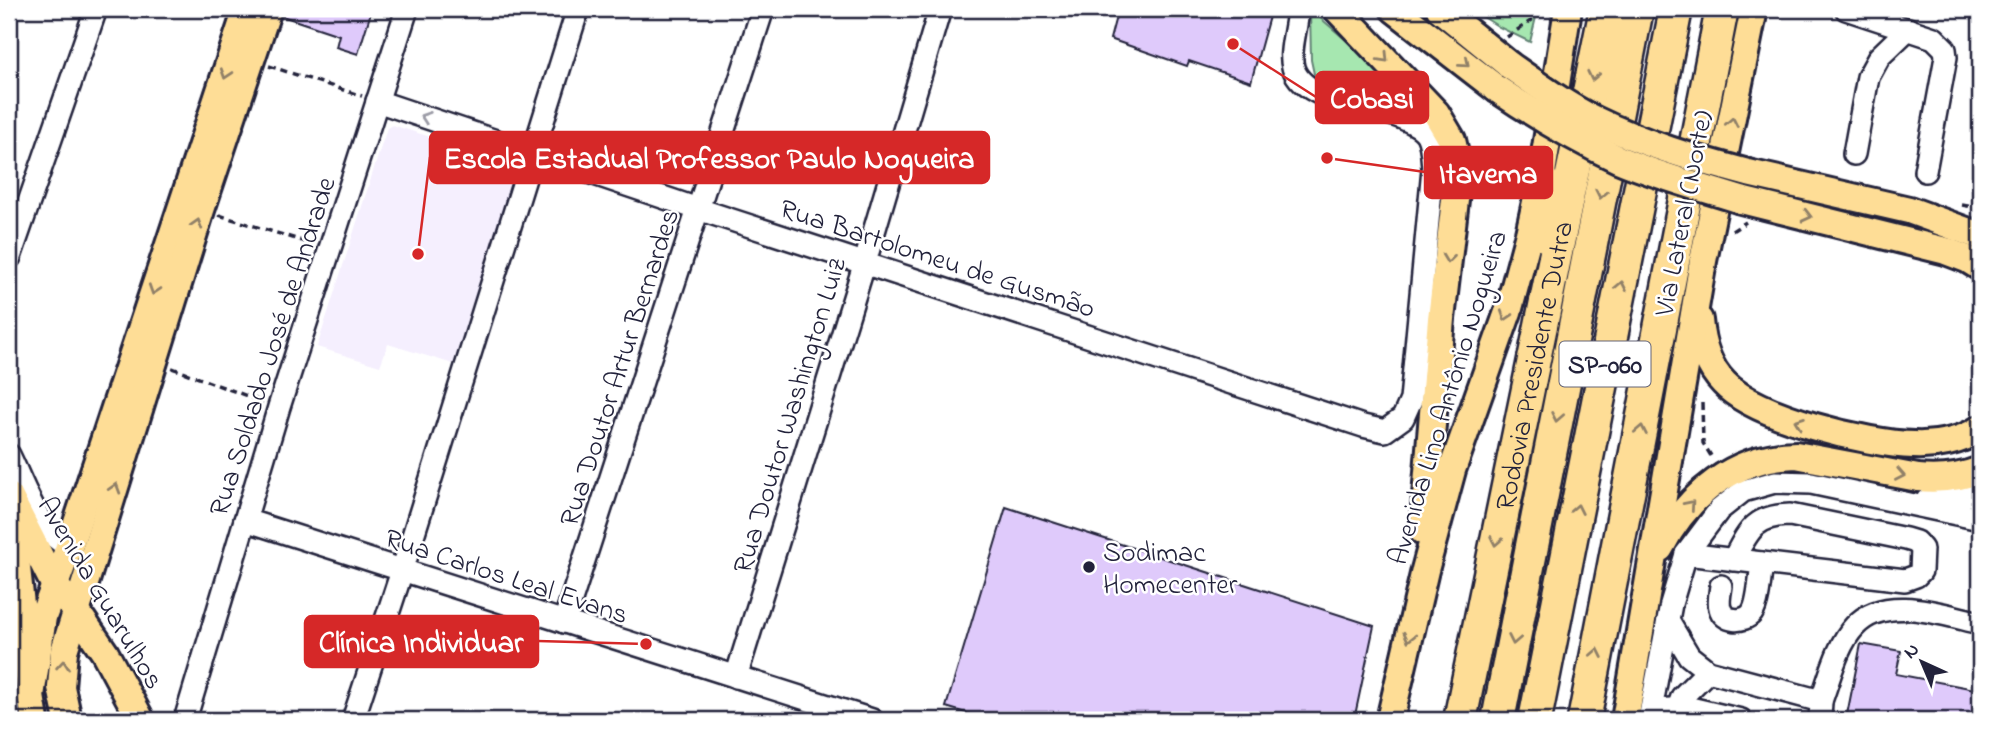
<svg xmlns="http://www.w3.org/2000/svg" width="1989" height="729" viewBox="0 0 1989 729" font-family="'Indie Flower',sans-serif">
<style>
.built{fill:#f5effe}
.green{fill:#a6e7b0;stroke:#648476;stroke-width:2}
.building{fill:#dfcafb;stroke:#22223b;stroke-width:2}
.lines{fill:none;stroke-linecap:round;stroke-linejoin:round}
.minor-casing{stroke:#22223b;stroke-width:26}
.major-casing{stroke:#22223b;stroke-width:32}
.highway-casing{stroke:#22223b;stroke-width:37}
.path{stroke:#22223b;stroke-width:3.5;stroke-dasharray:7 5;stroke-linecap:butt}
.minor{stroke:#fff;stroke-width:21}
.major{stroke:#fedd96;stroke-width:26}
.highway{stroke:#fedd96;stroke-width:32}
.major-bridge-casing{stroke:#22223b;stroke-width:32;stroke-linecap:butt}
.major-bridge{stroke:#fedd96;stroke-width:26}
.oneway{stroke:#908068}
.oneway2{stroke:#9c9ca7}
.poi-dot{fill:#22223b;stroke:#fff;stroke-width:2.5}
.labels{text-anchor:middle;stroke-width:5;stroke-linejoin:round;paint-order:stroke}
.shield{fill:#fff;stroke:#646476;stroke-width:2}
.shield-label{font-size:26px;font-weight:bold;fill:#22223b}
.street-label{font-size:28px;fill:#22223b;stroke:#fff}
.poi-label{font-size:28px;fill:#22223b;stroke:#fff;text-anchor:start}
.leader{fill:none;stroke:#d62828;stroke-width:2.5}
.callout-dot{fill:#d62828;stroke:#fff;stroke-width:2.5}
.callout{fill:#d62828;stroke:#d62828;stroke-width:2.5}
.callout-label{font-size:30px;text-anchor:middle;font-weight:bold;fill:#fff}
</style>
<rect width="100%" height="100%" fill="#fff"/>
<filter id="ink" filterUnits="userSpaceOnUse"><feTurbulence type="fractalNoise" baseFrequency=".0143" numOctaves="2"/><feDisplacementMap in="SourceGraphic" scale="14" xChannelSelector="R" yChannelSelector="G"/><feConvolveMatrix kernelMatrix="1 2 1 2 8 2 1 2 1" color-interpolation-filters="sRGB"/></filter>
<g filter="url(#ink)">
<path class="built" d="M392,125L517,164L453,364L388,344L380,366L317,347L387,128Z"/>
<g class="green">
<path d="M1310,9L1407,93L1411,102L1392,93L1314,74L1311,60Z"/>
<path d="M1471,9H1538L1530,42L1499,27Z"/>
</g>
<g class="building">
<path d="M283,9H372L358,54L336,47L339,35L282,16Z"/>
<path d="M1118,9H1271L1251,82L1189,61L1187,66L1110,39Z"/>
<path d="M1006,507L1374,626L1354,720H989L946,707Z"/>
<path d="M1861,644L1901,651L1896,674L1980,690V720H1846Z"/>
</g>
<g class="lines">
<defs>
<g id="minor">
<path d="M1846,9L1934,38L1945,49L1946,57L1925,171"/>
<path d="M377,101L698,209L1363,426L1385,431L1403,418L1411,400L1433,168C1432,157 1432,144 1427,135C1416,115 1347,102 1323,95C1276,75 1295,48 1298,9"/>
<path d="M1854,154L1868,77L1879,57L1908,29"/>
<path d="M10,257L96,9"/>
<path d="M9,455C24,485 38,532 69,547"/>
<path d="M1927,500L1958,498L1980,492"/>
<path d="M245,520L872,720"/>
<path d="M1686,554L1905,580L1916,576L1921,571L1922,549L1916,542L1906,539L1790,515C1754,516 1749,530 1733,560"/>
<path d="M1721,586C1720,593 1718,602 1720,608C1723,622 1744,623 1752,613C1759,603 1760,575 1762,563"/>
<path d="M1668,621L1689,656L1708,671L1821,701L1820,720"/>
<path d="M564,622L763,9"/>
<path d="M736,677L865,262L940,9"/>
<path d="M1821,701C1830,677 1837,645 1855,626C1885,593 1944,615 1980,623"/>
<path d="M1652,710L1690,708L1741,720"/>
<path d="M1674,719L1682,697L1708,671"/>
<path d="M185,720L279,407L407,9"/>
<path d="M353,720L402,571L578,9"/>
<path d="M1649,720L1671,604L1686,554L1719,510L1743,491L1775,482L1811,483L1980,519"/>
</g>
<g id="major">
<path d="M1337,9L1436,113L1452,140L1455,153L1457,183L1441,319L1423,531"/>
<path d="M1394,9L1497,89"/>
<path d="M1440,9L1509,65"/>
<path d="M1748,173L1909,210L1980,236"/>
<path d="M1741,200L1946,251L1967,259L1980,267"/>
<path d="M1699,320C1701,344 1707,366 1724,383C1755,417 1868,444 1914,445C1936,446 1962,441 1980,429"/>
<path d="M9,496L54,584L77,612L105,653L141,720"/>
<path d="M11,513L31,696L35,720"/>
<path d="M1660,548C1687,495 1735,456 1796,455L1918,478C1941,480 1960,478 1980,470"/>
<path d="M31,696L43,617L69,547L247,9"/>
<path d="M68,720L61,687L64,651L201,210L268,9"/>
<path d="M1390,720L1425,570L1452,470L1508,312L1529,234L1541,179L1568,9"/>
<path d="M1625,720L1703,261L1754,9"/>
</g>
<g id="highway">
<path d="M1541,179L1549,206L1544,235"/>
<path id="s1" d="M1460,720L1606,9"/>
<path d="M1498,720L1637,9"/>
<path d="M1535,720L1676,9"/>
<path d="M1584,720L1722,9"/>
</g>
</defs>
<use href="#minor" class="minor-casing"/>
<use href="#major" class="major-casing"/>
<use href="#highway" class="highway-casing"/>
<g class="path">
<path d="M1507,37L1547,10"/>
<path d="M269,66L362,96"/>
<path d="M1962,205L1980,208"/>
<path d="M219,215L312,244"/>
<path d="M1732,231L1746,222"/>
<path d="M172,368L263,402"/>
<path d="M1702,403L1703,443L1713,459"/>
</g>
<use href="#minor" class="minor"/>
<use href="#major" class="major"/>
<use href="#highway" class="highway"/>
<defs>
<g id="major-bridge">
<path d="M1509,65C1536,84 1565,105 1595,120C1644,144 1695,159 1748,173"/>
<path d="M1497,89C1535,115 1576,139 1618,159C1658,176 1700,187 1741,200"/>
</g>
</defs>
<use href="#major-bridge" class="major-bridge-casing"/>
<use href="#major-bridge" class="major-bridge"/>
</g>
<defs><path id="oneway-chevron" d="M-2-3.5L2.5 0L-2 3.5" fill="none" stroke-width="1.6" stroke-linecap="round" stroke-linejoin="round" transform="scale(1.75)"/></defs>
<g class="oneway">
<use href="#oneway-chevron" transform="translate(1384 58) rotate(46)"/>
<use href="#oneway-chevron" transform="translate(1465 63) rotate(40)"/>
<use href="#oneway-chevron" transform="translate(226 74) rotate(108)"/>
<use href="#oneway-chevron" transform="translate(1593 76) rotate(102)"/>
<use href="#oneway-chevron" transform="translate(1732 122) rotate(-79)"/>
<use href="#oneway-chevron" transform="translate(1601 194) rotate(101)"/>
<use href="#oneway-chevron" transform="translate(1807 216) rotate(14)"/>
<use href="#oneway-chevron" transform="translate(197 224) rotate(-73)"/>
<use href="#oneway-chevron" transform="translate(1448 259) rotate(97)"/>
<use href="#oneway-chevron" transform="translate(1621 286) rotate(-79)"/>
<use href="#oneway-chevron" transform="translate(154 290) rotate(108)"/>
<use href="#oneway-chevron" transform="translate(1506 316) rotate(108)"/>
<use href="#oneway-chevron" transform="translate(1557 417) rotate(101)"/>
<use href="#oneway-chevron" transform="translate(1799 422) rotate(-160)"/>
<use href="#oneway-chevron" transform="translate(1641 430) rotate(-79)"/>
<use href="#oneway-chevron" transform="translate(1900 475) rotate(11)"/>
<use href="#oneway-chevron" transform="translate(115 488) rotate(-73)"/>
<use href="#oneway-chevron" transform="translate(1690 505) rotate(-49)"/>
<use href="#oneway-chevron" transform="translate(1577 509) rotate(-79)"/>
<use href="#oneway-chevron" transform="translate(1496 541) rotate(101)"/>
<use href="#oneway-chevron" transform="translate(1409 637) rotate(103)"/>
<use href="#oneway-chevron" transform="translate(1514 640) rotate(101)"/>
<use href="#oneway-chevron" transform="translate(1597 653) rotate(-79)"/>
<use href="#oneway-chevron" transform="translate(63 665) rotate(-85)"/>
</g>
<use class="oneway2" href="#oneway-chevron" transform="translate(425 117) rotate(-161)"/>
</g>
<circle class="poi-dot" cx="1089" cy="567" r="7"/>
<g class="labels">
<rect class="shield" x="1559.5" y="341.5" width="91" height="45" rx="5"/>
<g class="shield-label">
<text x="1605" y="373">SP-060</text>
</g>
<g class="street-label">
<text transform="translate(1682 213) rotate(-79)" y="10">Via Lateral (Norte)</text>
<text transform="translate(938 257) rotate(18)" y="10">Rua Bartolomeu de Gusmão</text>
<text transform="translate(271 346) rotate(-72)" y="10">Rua Soldado José de Andrade</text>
<text dy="10" stroke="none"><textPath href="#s1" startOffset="362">Rodovia Presidente Dutra</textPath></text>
<text transform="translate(618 367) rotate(-72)" y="10">Rua Doutor Artur Bernardes</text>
<text transform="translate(1446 397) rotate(-73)" y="10">Avenida Lino Antônio Nogueira</text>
<text transform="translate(788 415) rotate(-73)" y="10">Rua Doutor Washington Luiz</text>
<text transform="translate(507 575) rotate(18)" y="10">Rua Carlos Leal Evans</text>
<text transform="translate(102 592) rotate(59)" y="10">Avenida Guarulhos</text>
</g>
<g class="poi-label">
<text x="1103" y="561">Sodimac<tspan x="1103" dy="32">Homecenter</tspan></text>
</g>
</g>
<path class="leader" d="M1233 44L1316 97M418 254L430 157M1327 158L1425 172M646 644L538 641"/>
<g class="callout-dot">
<circle cx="1233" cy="44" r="7"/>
<circle cx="418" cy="254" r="7"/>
<circle cx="1327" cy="158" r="7"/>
<circle cx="646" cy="644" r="7"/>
</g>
<g class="callout">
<rect x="1316" y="72" width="112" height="51" rx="7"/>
<rect x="430" y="132" width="559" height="51" rx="7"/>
<rect x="1425" y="147" width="127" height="51" rx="7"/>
<rect x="305" y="616" width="233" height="51" rx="7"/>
</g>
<g class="callout-label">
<text x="1372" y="108">Cobasi</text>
<text x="709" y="168">Escola Estadual Professor Paulo Nogueira</text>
<text x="1488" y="183">Itavema</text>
<text x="421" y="652">Clínica Individuar</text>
</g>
<rect width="1989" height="729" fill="none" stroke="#fff" stroke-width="35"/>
<rect x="18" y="18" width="1954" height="694" fill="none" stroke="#22223b" stroke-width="2.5" filter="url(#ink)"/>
<g transform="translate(1922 662) rotate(316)" stroke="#ffffff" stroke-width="5" paint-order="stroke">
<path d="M0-5L12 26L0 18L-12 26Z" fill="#22223b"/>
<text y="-10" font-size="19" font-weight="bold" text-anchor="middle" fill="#22223b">N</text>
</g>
</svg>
